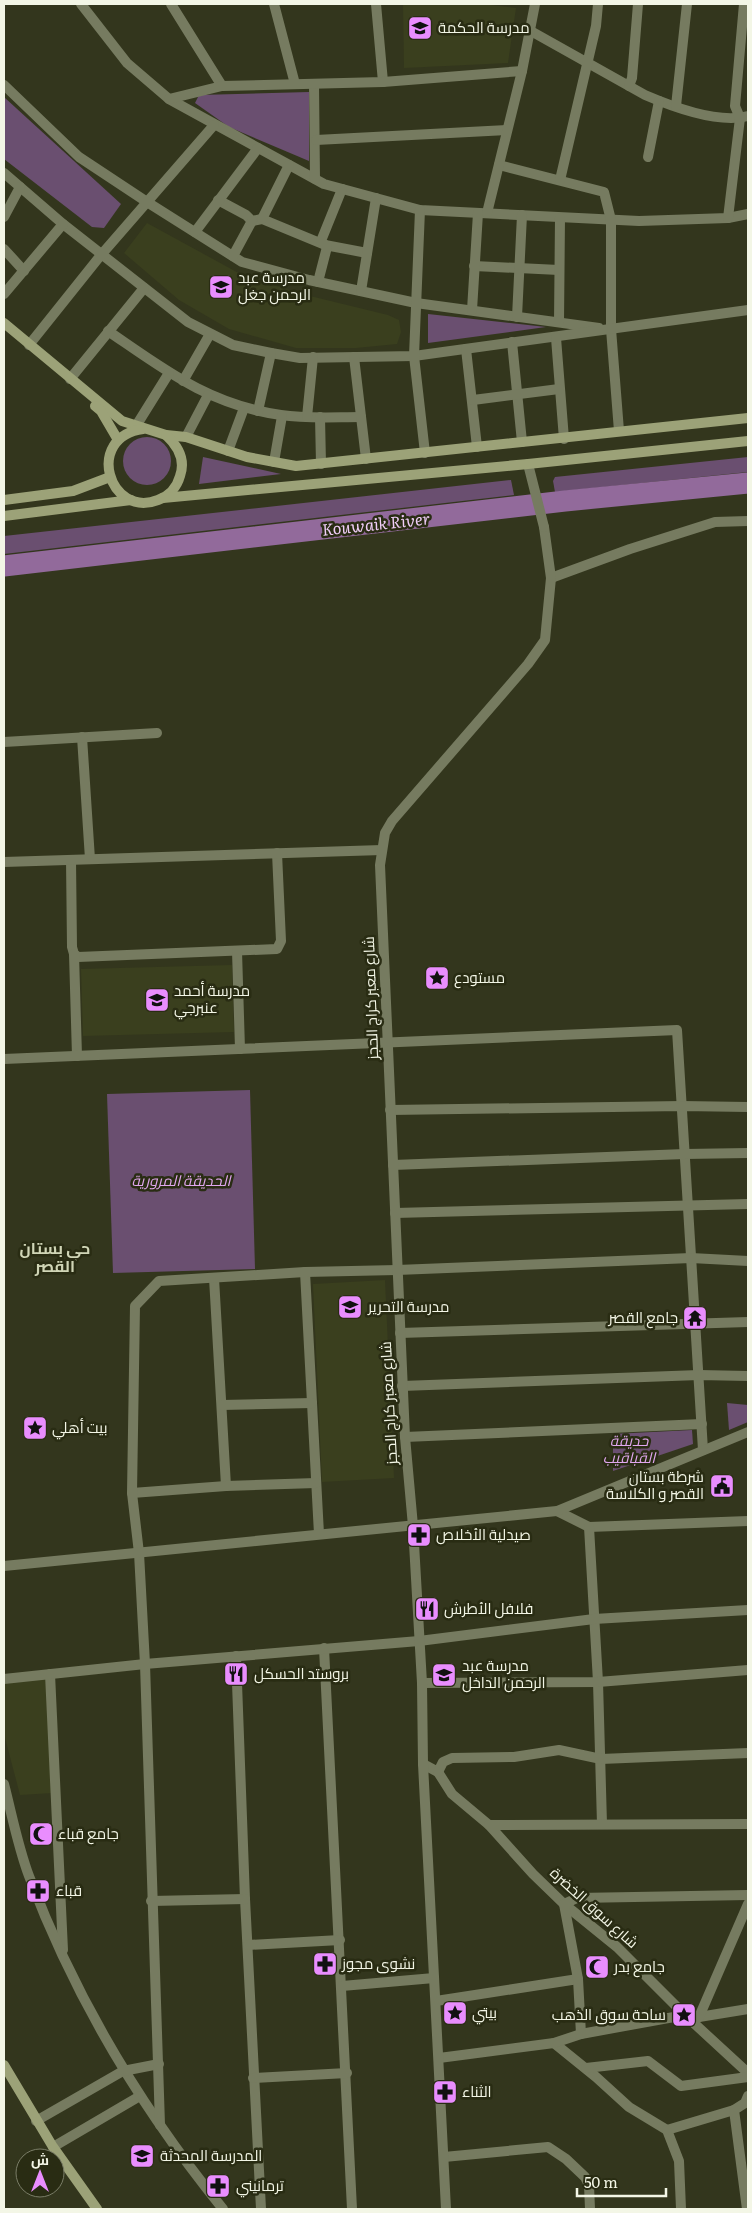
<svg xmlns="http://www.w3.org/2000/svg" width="752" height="2213" viewBox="0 0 752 2213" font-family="Literata,Cairo,serif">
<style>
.built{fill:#3a3f1e}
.green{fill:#6a4f70}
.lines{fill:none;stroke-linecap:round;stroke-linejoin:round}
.river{stroke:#926a9b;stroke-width:21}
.minor{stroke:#767b60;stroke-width:10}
.tertiary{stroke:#767b60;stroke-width:10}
.secondary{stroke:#9ca278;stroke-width:10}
.labels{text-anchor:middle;stroke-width:5;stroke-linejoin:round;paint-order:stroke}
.poi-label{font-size:15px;fill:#f3f6e6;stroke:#292c13;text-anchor:start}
.street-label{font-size:15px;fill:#f3f6e6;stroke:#292c13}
.park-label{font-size:15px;font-style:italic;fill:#e1a7ef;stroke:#292c13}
.water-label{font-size:16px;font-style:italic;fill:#f1cef9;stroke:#292c13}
.neighbourhood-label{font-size:16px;font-weight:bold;fill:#d0d5b6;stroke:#292c13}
</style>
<rect width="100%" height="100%" fill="#33361d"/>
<g class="built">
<path d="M403,4H482L516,8L508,63L404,68Z"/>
<path d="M147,223L244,276L306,295L388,315L399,320L401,332L397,344L356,348H296L229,329L179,300L124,253Z"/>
<path d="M232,965L234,1032L83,1036L81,969Z"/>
<path d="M385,1280L394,1478L322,1482L313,1284Z"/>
<path d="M47,1678L53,1793L20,1795L4,1734V1683Z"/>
</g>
<g class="green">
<path d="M309,92V161L229,127L195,103L199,95Z"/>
<path d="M4,97L121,204L104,228L92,227L4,159Z"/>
<path d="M428,314L546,327L428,343Z"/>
<circle cx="147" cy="461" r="24"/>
<path d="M203,457L281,474L199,484Z"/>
<path d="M748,457V472L555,492L553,481L555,477Z"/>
<path d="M511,480L514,495L4,554V536Z"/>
<path d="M250,1090L255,1269L113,1273L107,1094Z"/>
<path d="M727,1403L748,1405V1422L729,1430Z"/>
<path d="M692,1430L693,1444L613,1471V1434Z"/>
</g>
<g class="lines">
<path class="river" d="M4,566L565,501L748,483"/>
<g class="minor">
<path d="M81,4L127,63L169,99L324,184L420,210L639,221L728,218L748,214"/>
<path d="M171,4L222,86"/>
<path d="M274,4L295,84"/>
<path d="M376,4L383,82"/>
<path d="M529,30L645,95C673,107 719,124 748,116"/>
<path d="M314,84L315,179"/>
<path d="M4,85L79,157L147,202L242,262L309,280L416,303L599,328"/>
<path d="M629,86L632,78L638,4"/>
<path d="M169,99L222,86L383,82L522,71"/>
<path d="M676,106L687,4"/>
<path d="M316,140L507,130"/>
<path d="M648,157L659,101"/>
<path d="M499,165L604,192L611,220V329L619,431"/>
<path d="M4,173L63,224L188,322L233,345L271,353L300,358L414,356L748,310"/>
<path d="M560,180L596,26L598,4"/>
<path d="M218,200L246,215L252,221L262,219L325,245L367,253"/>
<path d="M420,210L414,356L425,453"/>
<path d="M487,213L522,71L535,4"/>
<path d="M4,217L20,187"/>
<path d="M728,218L740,118L735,106L744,4"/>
<path d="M262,219L289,165"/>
<path d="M195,232L258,148"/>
<path d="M4,249L24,271"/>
<path d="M233,256L252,221"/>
<path d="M474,266L559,270"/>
<path d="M318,282L327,247L321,241L342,189"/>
<path d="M361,291L376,198"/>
<path d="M4,294L63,224"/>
<path d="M472,310L478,213"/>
<path d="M517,317L522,215"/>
<path d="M559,322L560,218"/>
<path d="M108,331C165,370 209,405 281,415C307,419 335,417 361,417"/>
<path d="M556,338L564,439"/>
<path d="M512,342L522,442"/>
<path d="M29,345L101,255L214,125"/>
<path d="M466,349L477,447"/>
<path d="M354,357L366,459"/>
<path d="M70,379L144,288"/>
<path d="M183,381L210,334"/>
<path d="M473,400L559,389"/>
<path d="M258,411L271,353"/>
<path d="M307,417L313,357"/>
<path d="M320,417L321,464"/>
<path d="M136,426L169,373"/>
<path d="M186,437L208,395"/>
<path d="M228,451L244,408"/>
<path d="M274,462L282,416"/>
<path d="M551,578L630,549L715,522L748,521"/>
<path d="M82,737L90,859"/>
<path d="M4,742L157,733"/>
<path d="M71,860L72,947L74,954L78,957L277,949L281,941L277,853"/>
<path d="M4,862L382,850"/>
<path d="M237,951L240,1049"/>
<path d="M74,954L77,1056"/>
<path d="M4,1059L677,1030L703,1450"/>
<path d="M390,1110L682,1106L748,1107"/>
<path d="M393,1165L685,1154L748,1153"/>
<path d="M395,1213L748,1204"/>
<path d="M305,1272L319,1534"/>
<path d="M214,1278L226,1486"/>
<path d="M400,1333L748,1322"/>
<path d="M402,1386L699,1375L748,1376"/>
<path d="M222,1405L312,1403"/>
<path d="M405,1437L702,1424"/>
<path d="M132,1493L226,1486L316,1483"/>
<path d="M557,1511L589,1527L748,1521"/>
<path d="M589,1527L598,1682L602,1824"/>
<path d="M324,1648L352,2209"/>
<path d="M236,1656L245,1899L261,2209"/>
<path d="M50,1674L63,1950"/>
<path d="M4,1679L145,1664L419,1641L594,1619L748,1610"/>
<path d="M422,1683L598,1682L748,1670"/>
<path d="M423,1764L438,1772L452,1794L489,1825L533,1874L564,1904L617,1947L685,2015L748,2073"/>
<path d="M438,1772L443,1762L452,1758L514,1757L559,1750L601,1759L748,1753"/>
<path d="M4,1784C12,1815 18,1847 29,1876C75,1998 141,2108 223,2209"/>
<path d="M489,1825L748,1824"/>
<path d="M151,1901L245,1899"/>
<path d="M248,1945L340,1940"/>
<path d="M342,1986L434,1978"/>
<path d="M436,2001L578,1979"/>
<path d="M581,2034L578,1979L564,1904L577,1898L748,1895"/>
<path d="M554,2043L596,2077L629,2107L667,2130L679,2161L681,2209"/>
<path d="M439,2058L554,2043L581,2034L685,2015L699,2017L748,2009"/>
<path d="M586,2068L648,2061L681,2086L748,2077"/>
<path d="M253,2078L347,2073"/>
<path d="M36,2121L123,2071L159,2064"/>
<path d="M160,2125L145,1664L139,1553L132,1493L135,1306L159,1281L305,1272L397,1270L691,1258L748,1261"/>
<path d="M667,2130L734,2110"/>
<path d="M53,2147L140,2096"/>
<path d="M444,2157L548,2147L566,2159L585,2177L589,2185L590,2209"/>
<path d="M446,2209L423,1764L422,1683L413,1526L405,1437L380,865L385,833L392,821L528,664L545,640L551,578L544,527"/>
<path d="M747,2209L734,2110L745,2103L748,2096"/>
</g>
<g class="tertiary">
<path d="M528,464L544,527"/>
<path d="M4,1566L557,1511L748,1432"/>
<path d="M699,2017L748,1904"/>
</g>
<g class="secondary">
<path d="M4,323L122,421L166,435L186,437L247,457L296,466L748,418"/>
<path d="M95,406L101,411L118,440"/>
<path d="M143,429C84,437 109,519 158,500C169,496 177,487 180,476C186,459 178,446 166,435"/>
<path d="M163,498L528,464L748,441"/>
<path d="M4,500L73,491L110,477"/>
<path d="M4,516L131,500"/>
<path d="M4,2065L53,2147L97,2209"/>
</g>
</g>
<defs>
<symbol id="school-square" viewBox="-11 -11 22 22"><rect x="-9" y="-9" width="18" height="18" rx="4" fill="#e98dfe" stroke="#292c13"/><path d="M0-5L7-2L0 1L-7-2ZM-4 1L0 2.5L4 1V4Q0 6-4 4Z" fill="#111"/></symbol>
<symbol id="sight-square" viewBox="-11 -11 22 22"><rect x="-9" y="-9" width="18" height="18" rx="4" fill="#e98dfe" stroke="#292c13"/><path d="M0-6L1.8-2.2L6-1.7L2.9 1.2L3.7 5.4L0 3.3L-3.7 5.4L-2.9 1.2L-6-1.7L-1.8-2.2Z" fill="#111"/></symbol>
<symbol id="temple-square" viewBox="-11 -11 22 22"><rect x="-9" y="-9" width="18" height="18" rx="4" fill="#e98dfe" stroke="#292c13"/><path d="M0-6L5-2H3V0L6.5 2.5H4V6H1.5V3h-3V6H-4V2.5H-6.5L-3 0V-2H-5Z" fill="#111"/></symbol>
<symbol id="civic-square" viewBox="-11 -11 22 22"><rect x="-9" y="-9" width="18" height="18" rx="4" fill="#e98dfe" stroke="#292c13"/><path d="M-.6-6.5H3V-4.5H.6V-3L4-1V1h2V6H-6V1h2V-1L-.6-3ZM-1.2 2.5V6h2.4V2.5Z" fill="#111"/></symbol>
<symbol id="pharmacy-square" viewBox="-11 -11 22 22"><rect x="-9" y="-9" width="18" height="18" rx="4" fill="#e98dfe" stroke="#292c13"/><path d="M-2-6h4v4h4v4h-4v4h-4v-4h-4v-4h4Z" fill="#111"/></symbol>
<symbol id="restaurant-square" viewBox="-11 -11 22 22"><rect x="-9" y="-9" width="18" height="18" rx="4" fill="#e98dfe" stroke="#292c13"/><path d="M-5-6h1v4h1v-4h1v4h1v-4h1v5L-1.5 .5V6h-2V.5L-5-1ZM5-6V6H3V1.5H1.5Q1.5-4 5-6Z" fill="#111"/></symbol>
<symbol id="mosque-square" viewBox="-11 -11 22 22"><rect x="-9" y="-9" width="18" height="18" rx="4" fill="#e98dfe" stroke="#292c13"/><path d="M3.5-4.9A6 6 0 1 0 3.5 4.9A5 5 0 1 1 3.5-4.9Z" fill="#111"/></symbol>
</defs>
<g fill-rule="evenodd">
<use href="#school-square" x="406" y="14" width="28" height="28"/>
<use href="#school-square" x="207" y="273" width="28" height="28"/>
<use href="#sight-square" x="423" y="964" width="28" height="28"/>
<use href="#school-square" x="143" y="986" width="28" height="28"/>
<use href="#school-square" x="336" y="1293" width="28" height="28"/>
<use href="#temple-square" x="681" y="1304" width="28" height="28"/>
<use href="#sight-square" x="21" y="1414" width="28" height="28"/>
<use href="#civic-square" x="708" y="1472" width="28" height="28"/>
<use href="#pharmacy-square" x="405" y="1521" width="28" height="28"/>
<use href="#restaurant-square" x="413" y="1595" width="28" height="28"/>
<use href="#restaurant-square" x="222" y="1660" width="28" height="28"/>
<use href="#school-square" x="430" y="1661" width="28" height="28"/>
<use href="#mosque-square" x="27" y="1820" width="28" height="28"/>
<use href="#pharmacy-square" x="24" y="1877" width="28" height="28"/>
<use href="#pharmacy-square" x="311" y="1950" width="28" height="28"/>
<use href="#mosque-square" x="583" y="1953" width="28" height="28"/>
<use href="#sight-square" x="441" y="1999" width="28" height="28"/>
<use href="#sight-square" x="670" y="2001" width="28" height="28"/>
<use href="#pharmacy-square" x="431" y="2078" width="28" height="28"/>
<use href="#school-square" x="128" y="2142" width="28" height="28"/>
<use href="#pharmacy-square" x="204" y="2172" width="28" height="28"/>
</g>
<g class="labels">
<g class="poi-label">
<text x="438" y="33">مدرسة الحكمة</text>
<text x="238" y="283">مدرسة عبد<tspan x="238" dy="17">الرحمن جغل</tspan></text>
<text x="454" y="983">مستودع</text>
<text x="174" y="996">مدرسة أحمد<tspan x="174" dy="17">عنبرجي</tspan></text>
<text x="368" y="1312">مدرسة التحرير</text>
<text x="678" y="1323" text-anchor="end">جامع القصر</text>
<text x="52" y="1433">بيت أهلي</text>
<text x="704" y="1482" text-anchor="end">شرطة بستان<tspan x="704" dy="17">القصر و الكلاسة</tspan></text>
<text x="436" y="1540">صيدلية اﻷخلاص</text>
<text x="444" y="1614">فلافل اﻷطرش</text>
<text x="462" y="1671">مدرسة عبد<tspan x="462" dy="17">الرحمن الداخل</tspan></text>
<text x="254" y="1679">بروستد الحسكل</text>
<text x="58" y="1839">جامع قباء</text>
<text x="56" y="1896">قباء</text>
<text x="342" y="1969">نشوى مجوز</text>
<text x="614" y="1972">جامع بدر</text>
<text x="472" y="2018">بيتي</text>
<text x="666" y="2020" text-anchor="end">ساحة سوق الذهب</text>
<text x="462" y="2097">الثناء</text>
<text x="160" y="2161">المدرسة المحدثة</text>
<text x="236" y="2191">ترمانيني</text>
</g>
<g class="street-label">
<text transform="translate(371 998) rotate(-92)" y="5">شارع معبر كراج الحجز</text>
<text transform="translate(389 1403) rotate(-93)" y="5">شارع معبر كراج الحجز</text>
<text transform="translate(594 1908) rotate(42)" y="5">شارع سوق الخضرة</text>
</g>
<g class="park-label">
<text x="181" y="1186">الحديقة المرورية</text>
<text x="629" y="1446">حديقة<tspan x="629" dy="17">القباقيب</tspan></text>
</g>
<g class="water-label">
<text transform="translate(376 524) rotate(-6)" y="6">Kouwaik River</text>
</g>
<g class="neighbourhood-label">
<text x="55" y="1254">حي بستان<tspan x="55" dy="18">القصر</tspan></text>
</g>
</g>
<rect width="752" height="2213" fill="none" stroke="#f3f6e6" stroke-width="10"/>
<g transform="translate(40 2173)"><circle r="24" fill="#292c13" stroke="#7a7d67"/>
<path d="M0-4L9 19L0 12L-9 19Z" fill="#e98dfe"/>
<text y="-8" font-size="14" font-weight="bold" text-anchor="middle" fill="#f3f6e6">ش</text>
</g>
<path d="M577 2188v8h89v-8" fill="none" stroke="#f3f6e6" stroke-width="2.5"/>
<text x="584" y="2188" font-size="15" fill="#f3f6e6" stroke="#292c13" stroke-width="4" paint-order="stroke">50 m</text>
</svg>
